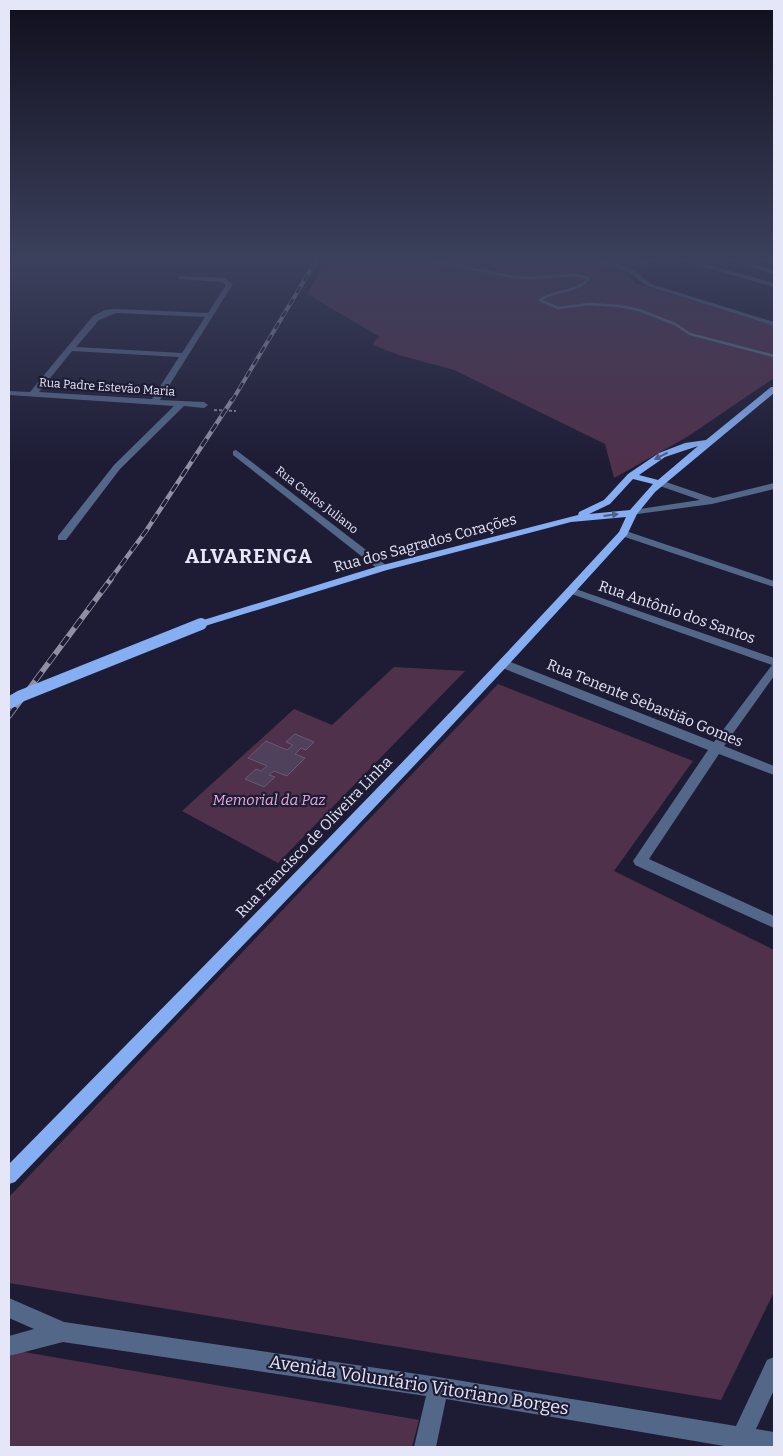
<svg xmlns="http://www.w3.org/2000/svg" width="783" height="1456" viewBox="0 0 783 1456" font-family="Bitter,serif">
<style>
.green{fill:#50314c}
.lines{fill:none;stroke-linecap:round;stroke-linejoin:round}
.stream{stroke:#567890;stroke-width:2.5}
.building{fill:#4f415c;stroke:#675975}
.path{stroke:#858499;stroke-width:2;stroke-dasharray:3 2;stroke-linecap:butt}
.minor{fill:#536788;fill-rule:evenodd}
.major{fill:#86aef3;fill-rule:evenodd}
.rail-far2-casing{stroke:#9090a4;stroke-width:4}
.rail-far1-casing{stroke:#9090a4;stroke-width:4.5}
.rail-casing{stroke:#9090a4;stroke-width:5.5}
.rail-far2{stroke:#1e1c35;stroke-width:2.5;stroke-dasharray:7;stroke-linecap:butt}
.rail-far1{stroke:#1e1c35;stroke-width:3;stroke-dasharray:9;stroke-linecap:butt}
.rail{stroke:#1e1c35;stroke-width:4;stroke-dasharray:11;stroke-linecap:butt}
.major-bridge{stroke:#86aef3;stroke-width:12}
.oneway{fill:#4d5e8a}
.labels{text-anchor:middle;stroke-width:4.5;stroke-linejoin:round;paint-order:stroke}
.far-street-label{font-size:12px;fill:#e5e6f7;stroke:#1e1c35}
.street-label{font-size:15px;fill:#e5e6f7;stroke:#1e1c35}
.park-label{font-size:15px;font-style:italic;fill:#e8aade;stroke:#1e1c35}
.near-street-label{font-size:18px;fill:#e5e6f7;stroke:#1e1c35}
.district-label{font-size:20px;font-weight:bold;letter-spacing:1px;fill:#e5e6f7;stroke:#1e1c35}
</style>
<rect width="100%" height="100%" fill="#1e1c35"/>
<g class="green">
<path d="M327,259L566,260L598,264L628,274L635,283L774,326V378L687,437L614,478L605,444L454,370L399,355L373,345L375,340L380,337L307,294Z"/>
<path d="M394,667L465,671L278,863L182,811L294,709L332,725Z"/>
<path d="M498,684L693,761L614,871L774,950V1292L721,1400L9,1283V1197Z"/>
<path d="M18,1351L419,1420L412,1447H9V1357Z"/>
</g>
<g class="lines">
<path class="stream" d="M403,259L453,265L513,277L530,278L571,275L589,278C577,294 555,289 540,300L558,308L589,304L619,306L639,310L675,324L690,334L774,356"/>
</g>
<path class="building" d="M295,734L314,742L306,750L301,748L295,754L305,758L287,776L274,771L269,775L275,777L264,787L245,779L256,769L261,771L267,766L248,758L266,741L287,750L293,745L286,742Z"/>
<g class="lines">
<path class="path" d="M214,410L236,411"/>
<g class="minor">
<path d="M578,259C597,259 619,261 636,272C641,275 645,280 651,284L774,322V326L647,286L631,274L619,269Z"/>
<path d="M624,259L644,261L658,259L644,265Z"/>
<path d="M675,259H686L774,283V287Z"/>
<path d="M724,259H735L774,270V274Z"/>
<path d="M181,276L224,278L233,284L160,400L204,402L208,405L204,408L184,406L120,469L66,540H58V536L114,465L174,406L9,395V391L30,392L93,316L105,310L116,309L208,313L226,285L222,282L179,279L178,278ZM116,313L205,317L182,353L76,347L99,320ZM72,351L179,357L152,399L39,392Z"/>
<path d="M236,450L387,566L388,568L387,570H379L233,455V451Z"/>
<path d="M660,480L713,498L774,483V489L712,504L630,515L628,513L633,510L700,500L657,485V481Z"/>
<path d="M623,530L774,581V587L619,535L618,533Z"/>
<path d="M570,587L774,658V676L724,746L774,766V775L719,754L649,859L774,916V928L635,865L633,861L708,750L500,667L498,664L504,660L508,661L714,742L772,665L566,592L565,590Z"/>
<path d="M9,1298L64,1322L438,1377L736,1426L767,1360L774,1357V1390L756,1429L774,1432V1447H730L446,1399L436,1447H414L426,1396L63,1342L9,1356V1336L34,1329L9,1318Z"/>
</g>
<g class="major">
<path d="M761,259L774,260V264L762,260Z"/>
<path d="M771,387H774V393L655,492L637,514L627,535C428,756 221,968 15,1182L9,1184V1164C214,955 421,748 619,532L626,517L571,522L387,570L205,626H197L195,624L197,622L379,566L578,515L579,512L604,500L628,474L659,453L685,443L706,440ZM698,446L658,480L639,475L665,457ZM633,479L653,484L630,510L589,514L610,504Z"/>
</g>
<defs>
<path id="rail-far2" d="M232,401L317,259"/>
<path id="rail-far1" d="M110,580L146,531L232,400"/>
<path id="rail" d="M9,716L111,579"/>
</defs>
<use href="#rail-far2" class="rail-far2-casing"/>
<use href="#rail-far1" class="rail-far1-casing"/>
<use href="#rail" class="rail-casing"/>
<use href="#rail-far2" class="rail-far2"/>
<use href="#rail-far1" class="rail-far1"/>
<use href="#rail" class="rail"/>
<path class="major-bridge" d="M9,703L21,696L201,624"/>
</g>
<defs><path id="oneway-solid" d="M-6-.8H1V-3.2L6.5 0L1 3.2V.8H-6Z" transform="scale(1.25)"/></defs>
<g class="oneway">
<use href="#oneway-solid" transform="translate(661 456) rotate(153)"/>
<use href="#oneway-solid" transform="translate(611 515) rotate(-7)"/>
</g>
<linearGradient id="sky" x2="0" y2="1"><stop stop-color="#100f1d"/><stop offset="0.56" stop-color="#3b405c"/><stop offset="1" stop-color="#3b405c" stop-opacity="0"/></linearGradient>
<rect width="783" height="463" fill="url(#sky)"/>
<g class="labels">
<g class="far-street-label">
<text transform="translate(107 387) rotate(4)" y="4">Rua Padre Estevão Maria</text>
<text transform="translate(317 500) rotate(38)" y="4">Rua Carlos Juliano</text>
</g>
<g class="street-label">
<text transform="translate(425 543) rotate(-15)" y="5">Rua dos Sagrados Corações</text>
<text transform="translate(677 612) rotate(19)" y="5">Rua Antônio dos Santos</text>
<text transform="translate(645 703) rotate(22)" y="5">Rua Tenente Sebastião Gomes</text>
<text transform="translate(314 837) rotate(-46)" y="5">Rua Francisco de Oliveira Linha</text>
</g>
<g class="park-label">
<text x="269" y="805">Memorial da Paz</text>
</g>
<g class="near-street-label">
<text transform="translate(419 1385) rotate(9)" y="6">Avenida Voluntário Vitoriano Borges</text>
</g>
<g class="district-label">
<text x="249" y="563">ALVARENGA</text>
</g>
</g>
<rect width="783" height="1456" fill="none" stroke="#e5e6f7" stroke-width="20"/>
</svg>
